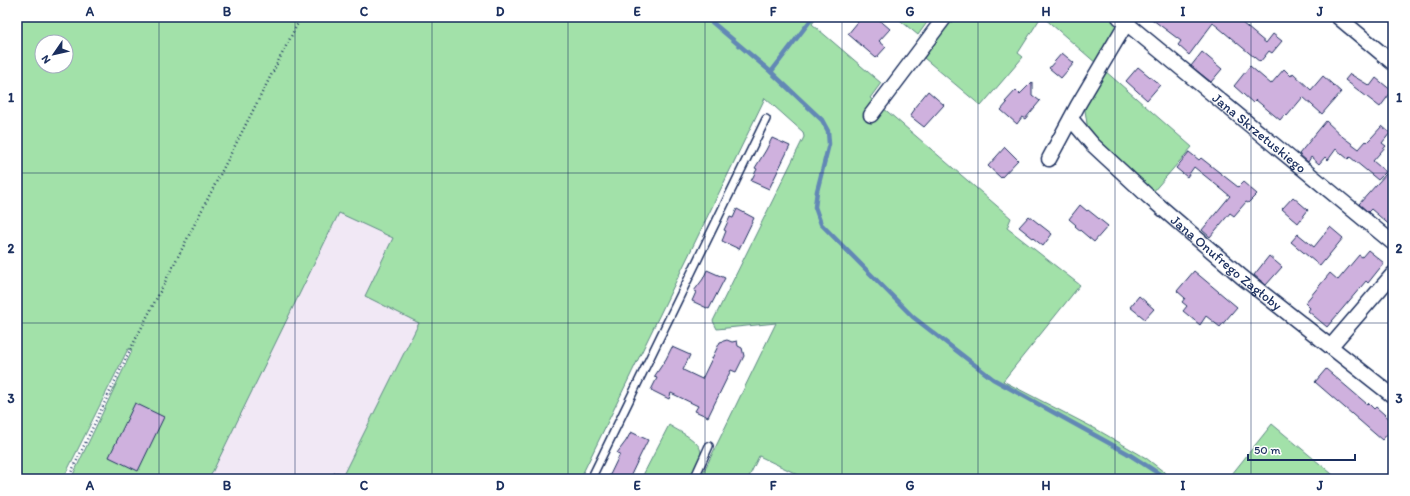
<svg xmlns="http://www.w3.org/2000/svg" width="1410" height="496" viewBox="0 0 1410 496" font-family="Itim,sans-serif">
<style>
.built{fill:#f1e8f5}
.green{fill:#a2e1a9;stroke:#5e8884;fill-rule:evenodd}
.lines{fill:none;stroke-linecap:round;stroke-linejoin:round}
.stream{stroke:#6288b5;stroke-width:4.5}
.building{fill:#cfb1de;stroke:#1b2f5e}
.lane-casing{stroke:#1b2f5e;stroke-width:10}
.street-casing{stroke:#1b2f5e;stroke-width:17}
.path{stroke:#1b2f5e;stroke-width:2.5;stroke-dasharray:1 3;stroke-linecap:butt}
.lane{stroke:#fff;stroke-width:7}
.street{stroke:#fff;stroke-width:14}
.grid{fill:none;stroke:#1b2f5e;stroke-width:1;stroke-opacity:0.55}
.labels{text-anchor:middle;stroke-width:4;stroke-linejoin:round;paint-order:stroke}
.street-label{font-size:14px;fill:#1b2f5e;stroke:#fff}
.neatline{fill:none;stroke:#1b2f5e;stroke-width:1.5}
.grid-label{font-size:13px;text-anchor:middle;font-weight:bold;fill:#1b2f5e}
</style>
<rect width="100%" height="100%" fill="#fff"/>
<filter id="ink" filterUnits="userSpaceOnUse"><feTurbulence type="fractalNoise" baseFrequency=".025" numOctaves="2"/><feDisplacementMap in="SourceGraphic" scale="8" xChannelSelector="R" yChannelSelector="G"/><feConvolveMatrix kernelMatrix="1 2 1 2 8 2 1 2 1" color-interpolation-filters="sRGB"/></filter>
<g filter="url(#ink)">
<path class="built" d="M339,213L393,238L419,323L341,479H209Z"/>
<g class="green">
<path d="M17,17H817L812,24L881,83L870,98L888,112L1011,218L1007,228L1080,285L1003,381L1096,429L1146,458L1173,479H807L759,456L748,479H700L776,323L717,329L713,321L804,137L803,132L765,98L580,479H341L419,323L365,296L393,238L339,213L209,479H71L132,351L128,349L66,473L64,479H23L17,476ZM42,42H66V66H42Z"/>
<path d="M896,17H931L918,35Z"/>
<path d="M953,17H1041L1018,53L1023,57L981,106L924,58Z"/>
<path d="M1043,17H1112L1115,19L1119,28L1097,64Z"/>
<path d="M1104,70L1192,147L1152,193L1088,131L1085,110L1087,101Z"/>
<path d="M1272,424L1338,479H1228Z"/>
<path d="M669,425C678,431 701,441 701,453C701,459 692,473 689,479H641Z"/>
</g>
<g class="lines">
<g class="stream">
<path d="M706,17L771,72L822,120L828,131L829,144L817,191L815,207L821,224L913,317L993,379L1127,453L1167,479"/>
<path d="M771,72L813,17"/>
</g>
</g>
<g class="building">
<path d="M862,17H876L890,29L879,41L886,47L876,58L848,34Z"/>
<path d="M1149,17H1235L1266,43L1273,34L1282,41L1272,53L1269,51L1260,62L1213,23L1189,55L1178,45L1181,41Z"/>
<path d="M1202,52L1222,69L1211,82L1191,66Z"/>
<path d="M1062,53L1074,63L1061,78L1049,68Z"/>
<path d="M1250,66L1271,84L1284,69L1291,76L1293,73L1311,90L1323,76L1341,92L1322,114L1303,97L1287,116L1285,114L1280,120L1256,100L1253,103L1234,86Z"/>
<path d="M1138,67L1160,85L1147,100L1126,81Z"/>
<path d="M1350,74L1370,86L1376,78L1392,91L1380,107L1345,80Z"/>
<path d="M1032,82V95L1040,101L1025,119L1022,117L1017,124L1001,110L1007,103L1005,102L1016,90L1020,94Z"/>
<path d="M928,91L944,105L924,127L910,116L915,109L914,108Z"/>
<path d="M1326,121L1343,137L1359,149L1366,141L1367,142L1371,138L1382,126L1390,133L1382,143L1386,146L1373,161L1386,172L1378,180L1350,157L1348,159L1336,149L1328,160L1325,157L1319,164L1311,157L1308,162L1299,154Z"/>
<path d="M772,138L790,146L769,189L751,181L757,169L755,168L766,150Z"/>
<path d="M1005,147L1018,160L1001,178L988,166Z"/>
<path d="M1189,152L1199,160L1201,158L1238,187L1243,182L1257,194L1248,203L1246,202L1234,216L1230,213L1210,237L1202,230L1230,196L1194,167L1187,177L1176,168Z"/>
<path d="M1386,174L1393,181V228L1371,209L1368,212L1359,204Z"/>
<path d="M1293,197L1308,210L1298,223L1282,209Z"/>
<path d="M1080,205L1087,211L1088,210L1108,226L1094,242L1075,226L1076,225L1069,219Z"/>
<path d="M737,209L754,218L739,249L722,241L726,231L724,230L730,217L733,218Z"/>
<path d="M1029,216L1052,234L1043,246L1019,227Z"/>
<path d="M1330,227L1343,238L1320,266L1291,242L1298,234L1314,247Z"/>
<path d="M1368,250L1384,263L1368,283L1366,281L1327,327L1308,311L1310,308L1305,303L1330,273L1338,280L1359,255L1362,257Z"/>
<path d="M1269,256L1282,267L1266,285L1254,275Z"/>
<path d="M707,270L725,278L709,309L692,301L696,292L694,291L703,279Z"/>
<path d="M1194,271L1237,307L1220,327L1206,316L1200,325L1183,311L1187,306L1182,302L1185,298L1177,291Z"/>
<path d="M1139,296L1154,309L1145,319L1130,307Z"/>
<path d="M727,340L732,342L737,341L738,346L742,348L744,356L736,372L731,370L708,417L695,411L698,406L671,393L669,399L651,390L657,378L654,377L666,359L672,347L690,355L683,370L702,379L720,342Z"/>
<path d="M1326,369L1367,404L1368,403L1374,409L1376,407L1393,422V431H1390L1382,440L1315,382Z"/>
<path d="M135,403L164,417L138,471L109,457Z"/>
<path d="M631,432L648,440L640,456L629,479H608L620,454L617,453L626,441Z"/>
</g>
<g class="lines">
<defs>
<g id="lane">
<path d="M335,479L337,477"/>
<path d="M591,479L766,119"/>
<path d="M694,479L709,446"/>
</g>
<g id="street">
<path id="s1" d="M1119,17L1393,243"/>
<path d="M1338,17L1393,63"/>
<path d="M871,115L945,17"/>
<path id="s2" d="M1071,119L1093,145L1149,197L1242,277L1393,396"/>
<path d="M1049,159L1078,105L1130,17"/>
<path d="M1331,346L1393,274"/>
</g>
</defs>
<use href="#lane" class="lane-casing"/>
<use href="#street" class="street-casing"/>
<path class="path" d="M68,479L127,356L301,17"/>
<use href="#lane" class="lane"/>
<use href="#street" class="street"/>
</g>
</g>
<path class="grid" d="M159,17V479M295,17V479M432,17V479M568,17V479M705,17V479M842,17V479M978,17V479M1115,17V479M1251,17V479M17,173H1393M17,323H1393"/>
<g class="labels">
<g class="street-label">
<text dy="5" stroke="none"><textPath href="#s1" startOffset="182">Jana Skrzetuskiego</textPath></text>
<text dy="5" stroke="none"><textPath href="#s2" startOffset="212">Jana Onufrego Zagłoby</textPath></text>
</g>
</g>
<rect width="1410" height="496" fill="none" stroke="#fff" stroke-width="44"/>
<g transform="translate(54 54) rotate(236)"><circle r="19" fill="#ffffff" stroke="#a4acbf"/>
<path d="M0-3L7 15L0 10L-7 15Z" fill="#1b2f5e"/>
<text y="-6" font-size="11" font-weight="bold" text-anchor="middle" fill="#1b2f5e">N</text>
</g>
<path d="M1248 454v6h107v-6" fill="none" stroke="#1b2f5e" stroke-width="2"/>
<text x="1254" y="454" font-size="12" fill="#1b2f5e" stroke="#ffffff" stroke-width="3" paint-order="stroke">50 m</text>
<rect x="22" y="22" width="1366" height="452" class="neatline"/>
<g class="grid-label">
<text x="90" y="16">A</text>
<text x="227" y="16">B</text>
<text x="364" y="16">C</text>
<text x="500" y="16">D</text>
<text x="637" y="16">E</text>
<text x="773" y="16">F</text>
<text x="910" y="16">G</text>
<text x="1046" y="16">H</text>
<text x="1183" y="16">I</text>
<text x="1320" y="16">J</text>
<text x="11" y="102">1</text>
<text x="1399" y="102">1</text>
<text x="11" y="253">2</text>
<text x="1399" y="253">2</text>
<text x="11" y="403">3</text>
<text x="1399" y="403">3</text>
<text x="90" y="490">A</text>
<text x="227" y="490">B</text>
<text x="364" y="490">C</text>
<text x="500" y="490">D</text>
<text x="637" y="490">E</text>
<text x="773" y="490">F</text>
<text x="910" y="490">G</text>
<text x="1046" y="490">H</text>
<text x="1183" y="490">I</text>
<text x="1320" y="490">J</text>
</g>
</svg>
